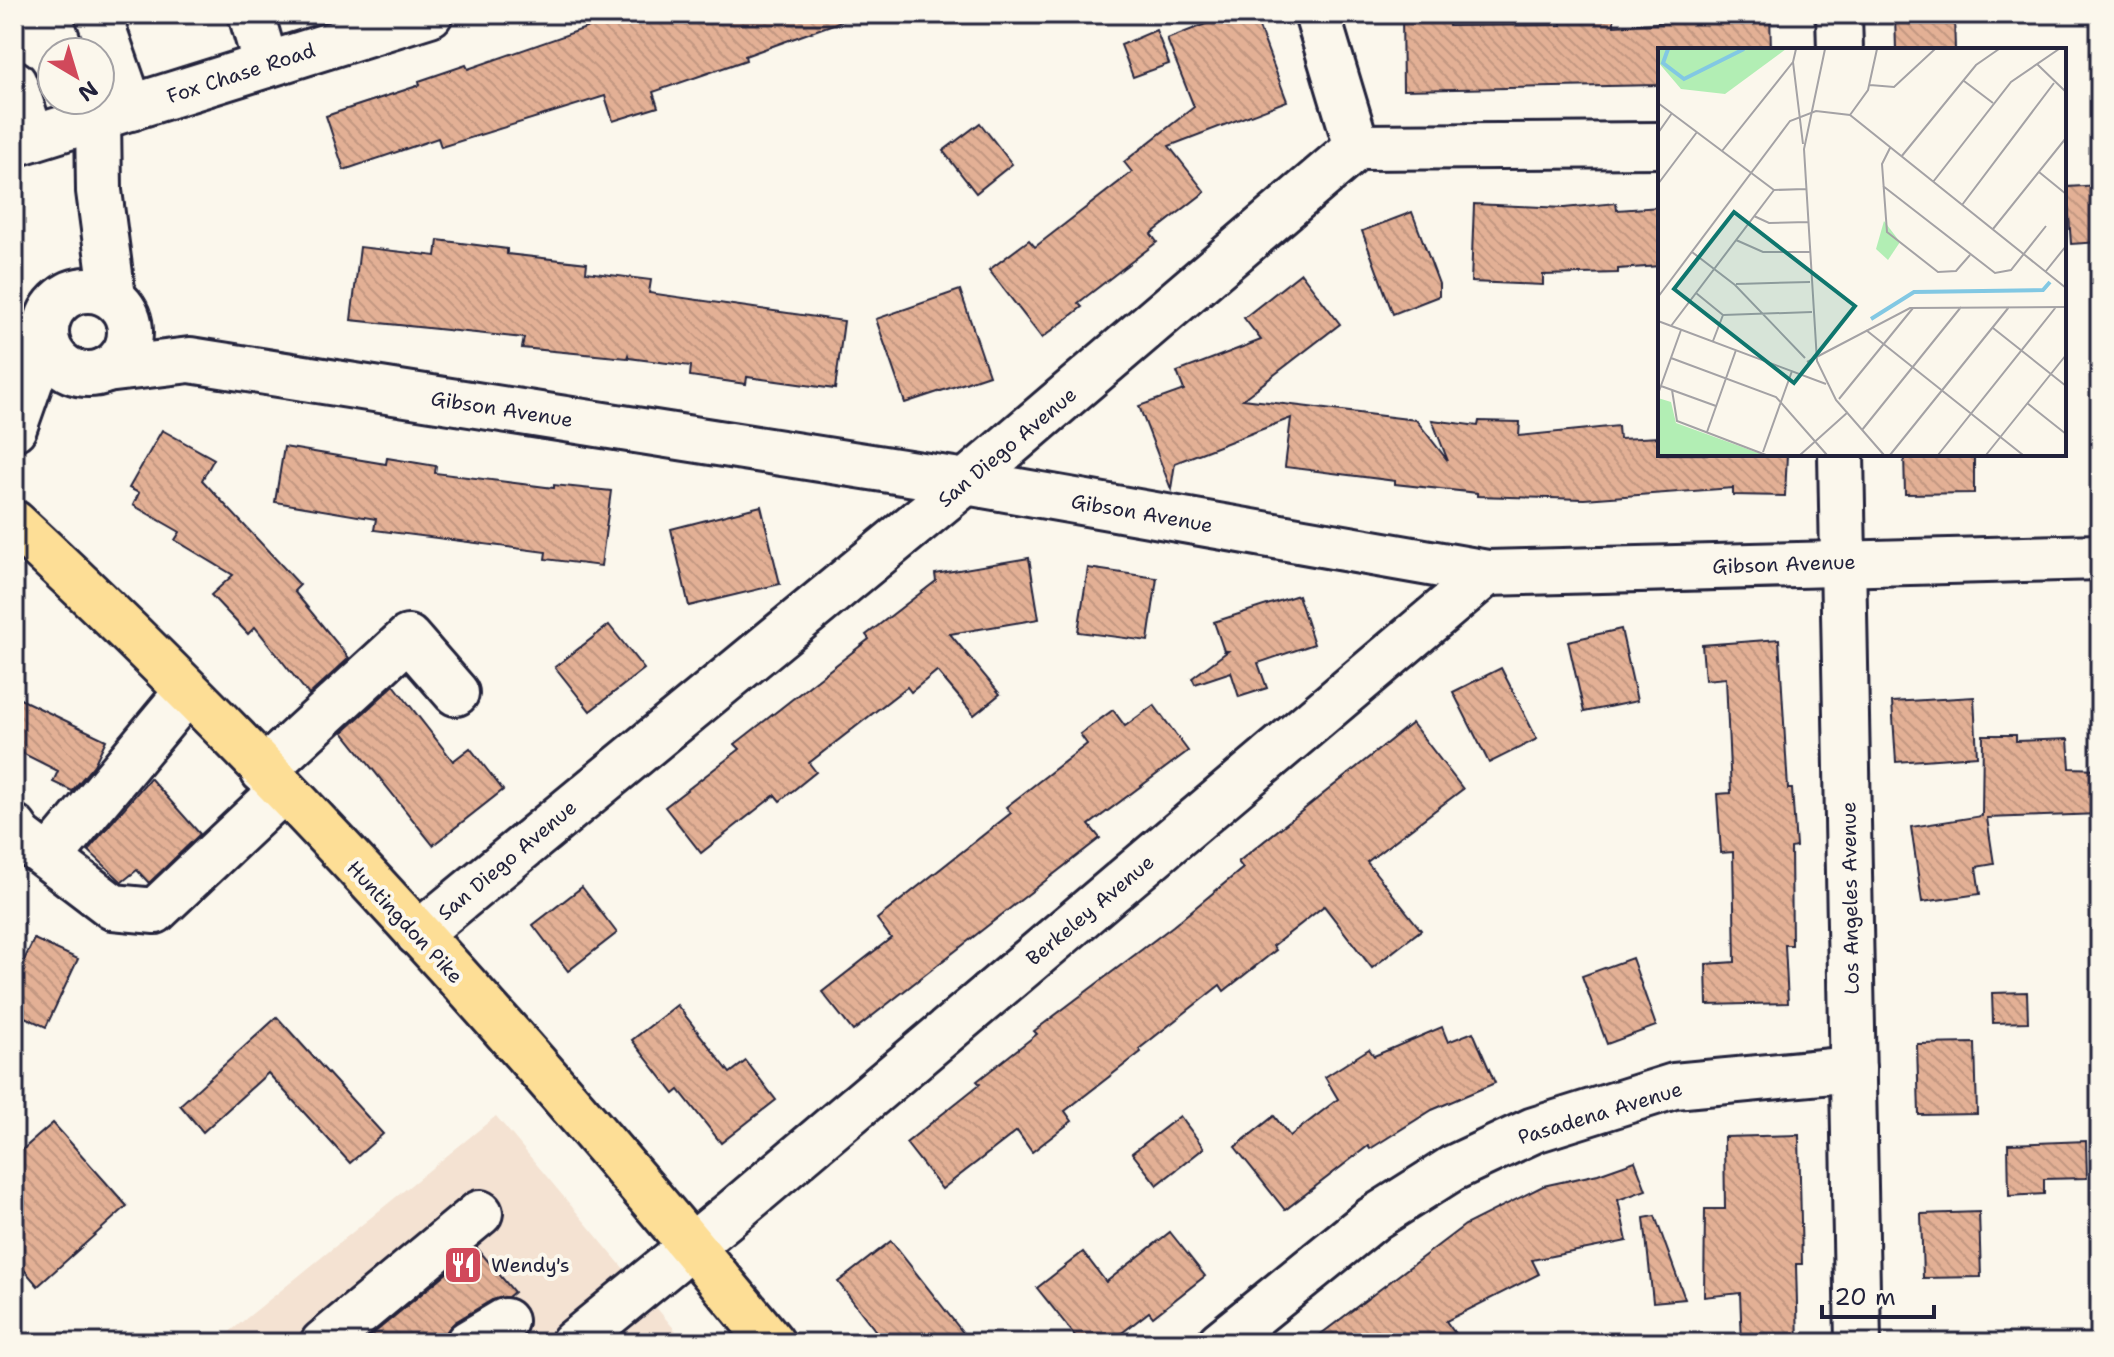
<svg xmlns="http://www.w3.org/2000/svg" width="2114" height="1357" viewBox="0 0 2114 1357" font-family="'Shantell Sans',sans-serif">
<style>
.built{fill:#f4e2d2}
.building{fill:url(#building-back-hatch);stroke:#22223b;stroke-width:2}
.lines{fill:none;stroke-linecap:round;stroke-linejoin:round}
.minor-casing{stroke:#22223b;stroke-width:50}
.major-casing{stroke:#22223b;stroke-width:50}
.minor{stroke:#fbf7ec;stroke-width:44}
.major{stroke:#fdde96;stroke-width:44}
.labels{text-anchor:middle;stroke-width:8;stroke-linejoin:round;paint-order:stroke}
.street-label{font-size:20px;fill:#22223b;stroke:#fbf7ec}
.poi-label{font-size:20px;fill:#22223b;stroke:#fbf7ec;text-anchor:start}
.inset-river{fill:none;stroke:#82c8e3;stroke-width:4}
.inset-road{fill:none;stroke:#a4a2a5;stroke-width:2}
.view{fill:#0f766e;fill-opacity:0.15;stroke:#0f766e;stroke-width:4}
.inset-edge{fill:none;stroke:#22223b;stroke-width:4}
</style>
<defs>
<pattern id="building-back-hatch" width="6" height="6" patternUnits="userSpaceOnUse" patternTransform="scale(2)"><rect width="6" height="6" fill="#e3b095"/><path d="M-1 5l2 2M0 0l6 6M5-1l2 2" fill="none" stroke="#c29781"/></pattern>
</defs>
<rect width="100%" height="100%" fill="#fbf7ec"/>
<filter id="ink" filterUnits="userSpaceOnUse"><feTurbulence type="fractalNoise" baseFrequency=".0125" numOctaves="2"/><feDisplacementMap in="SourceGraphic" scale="16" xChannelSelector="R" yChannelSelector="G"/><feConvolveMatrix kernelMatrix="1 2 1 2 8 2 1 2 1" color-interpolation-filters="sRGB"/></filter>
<g filter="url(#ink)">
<path class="built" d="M496,1116L686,1343H216Z"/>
<g class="building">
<path d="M626,14H850V18L745,56L746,60L653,92L658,107L613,121L605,96L441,147L438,138L344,170L326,116L420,85L419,81L466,65L468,69Z"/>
<path d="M1231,14H1254L1287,101L1169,146L1205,192L1151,234L1157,242L1078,303L1082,307L1042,338L989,270L1029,240L1035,247L1132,172L1124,162L1194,107L1167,39Z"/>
<path d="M1402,14H1449V26L1561,25V15L1614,14V26L1729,18V14H1770L1771,50H1660V85L1403,90Z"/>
<path d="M1895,14H1954L1955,50H1896Z"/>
<path d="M1156,30L1169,64L1133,77L1121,45Z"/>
<path d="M980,123L1012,164L976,193L943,151Z"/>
<path d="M2100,185V242L2071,244L2067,187Z"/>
<path d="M1616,203L1617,210L1660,207V266L1618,269V273L1543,275V285L1471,282L1474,204L1564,208Z"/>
<path d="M1412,212L1439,284V296L1393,314L1362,231Z"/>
<path d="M438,240L507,249V254L587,263L586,272L651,280L649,293L844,321L835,389L747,377L746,384L690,376L691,366L629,358L628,355L627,358L522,348L524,338L351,320L360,247L436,256Z"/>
<path d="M1301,273L1340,324L1243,399L1416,420L1448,461L1432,420L1478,426L1479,421L1520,422L1519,436L1618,426L1619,439L1660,437V454H1787L1785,496L1733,495V488L1584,499L1477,496V493L1395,484V481L1285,467L1291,418L1175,463L1171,489L1139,406L1184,390L1177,372L1261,340L1244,318Z"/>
<path d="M960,290L989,375L905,403L876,319Z"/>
<path d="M162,430L214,459L202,480L300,585L294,591L349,658L309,695L255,627L248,634L211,595L233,575L175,540L180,532L133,505L139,493L129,488Z"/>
<path d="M284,447L386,464L387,458L436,466L435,473L554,488V485L611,491L601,566L545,559L546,552L374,530L376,519L275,502Z"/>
<path d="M1904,454H1974V493L1905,494Z"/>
<path d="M761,506L780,584L689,606L671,529Z"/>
<path d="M1029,558L1039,619L950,634L1000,694L974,715L937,671L911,692L907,687L809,763L816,772L780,801L775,795L701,853L665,807L740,749L735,744L869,639L866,635L936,581L935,574Z"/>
<path d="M1088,568L1157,578L1148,641L1078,632Z"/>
<path d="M1298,595L1314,644L1258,663L1267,688L1239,697L1231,672L1195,684L1192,678L1228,651H1224L1214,622Z"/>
<path d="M609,625L644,669L590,711L555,667Z"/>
<path d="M1621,629L1637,701L1584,712L1568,641Z"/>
<path d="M1779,639L1788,789H1792L1796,847L1791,848L1792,945H1785L1788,1003L1707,1005L1706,964L1735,962L1733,852L1721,853L1717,794L1731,793L1726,678L1705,680L1702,645Z"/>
<path d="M1501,668L1537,739L1489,763L1453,692Z"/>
<path d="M394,685L453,761L470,748L503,790L433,845L343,732Z"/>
<path d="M14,696L106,740L94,765L72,791L53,782L58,771L14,749Z"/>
<path d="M1974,697L1977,756L1896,762L1892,702Z"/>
<path d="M1154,705L1188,751L1089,825L1100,838L853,1031L822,992L891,938L877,919L1011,813L1006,807L1087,744L1080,734L1113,710L1125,726Z"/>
<path d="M1412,723L1463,789L1367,862L1421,930L1372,968L1324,906L1273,946L1276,950L1224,991L1220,985L1139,1049L1141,1052L1065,1111L1072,1121L1032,1152L1017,1131L942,1189L906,1143L980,1084L977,1081L1037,1034L1034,1031L1173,926L1243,868L1238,862Z"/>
<path d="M1983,735H2016V741L2068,739L2070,768L2100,769V814L1987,818L1994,864L1976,867L1980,894L1922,902L1911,827L1982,816Z"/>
<path d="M150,778L200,834L149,883L137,870L122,882L88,850Z"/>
<path d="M582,887L617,933L568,971L533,925Z"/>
<path d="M34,939L78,959L46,1027L14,1012V981Z"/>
<path d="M1632,958L1656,1026L1607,1044L1582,976Z"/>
<path d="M2027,992L2028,1022L1993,1023L1992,993Z"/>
<path d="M677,1005L730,1073L746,1061L776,1100L721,1143L679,1090L674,1094L632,1040Z"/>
<path d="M277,1017L383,1134L350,1163L268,1073L203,1132L180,1105Z"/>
<path d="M1442,1027L1448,1042L1473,1032L1495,1083L1432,1110L1370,1149L1368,1146L1285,1210L1235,1147L1274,1116L1290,1136L1338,1099L1325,1077L1369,1049L1374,1056Z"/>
<path d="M1975,1043L1977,1114L1919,1115L1917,1044Z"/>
<path d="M1180,1116L1204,1148L1157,1185L1132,1153Z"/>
<path d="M53,1123L127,1206L38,1286L14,1258V1157Z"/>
<path d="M1799,1135L1802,1264H1796L1798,1343H1742L1740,1293L1704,1297L1705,1209H1725L1724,1137Z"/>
<path d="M2086,1141L2087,1178L2044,1179V1194L2009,1196L2008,1144Z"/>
<path d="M1635,1161L1646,1190L1618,1200L1627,1241L1532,1260L1539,1274L1446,1321L1462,1343H1309L1465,1225L1543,1186L1598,1174Z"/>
<path d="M1979,1212L1981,1277L1923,1278L1921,1214Z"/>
<path d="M1655,1216L1685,1299L1653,1302L1644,1218Z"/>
<path d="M1170,1232L1205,1276L1153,1317L1149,1312L1109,1343H1081L1037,1288L1083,1252L1106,1282Z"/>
<path d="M891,1241L971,1343H885L838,1282Z"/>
<path d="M477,1248L514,1292L508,1297L492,1300L455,1322L446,1332L443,1343H362Z"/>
</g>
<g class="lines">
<defs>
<g id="minor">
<path d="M98,14L131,108"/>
<path d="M251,14L266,65"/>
<path d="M1317,14L1357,147"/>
<path d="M1839,14L1840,50"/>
<path d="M14,83L32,138"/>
<path d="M98,118L99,191L113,297"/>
<path d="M14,144L430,14"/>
<circle cx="88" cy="332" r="42"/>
<path d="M106,370L190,360L966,482L1487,573L2100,557"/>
<path d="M14,428L46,337"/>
<path d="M1841,454L1858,1343"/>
<path d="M263,771L408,638L456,693"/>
<path d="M14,827L21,837L113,907L155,911L282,791"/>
<path d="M50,857L187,692"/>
<path d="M418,934L966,482L1357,147L1660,145"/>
<path d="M323,1343L480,1213"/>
<path d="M468,1343L505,1321"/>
<path d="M573,1343L733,1212L1487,573"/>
<path d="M1220,1343L1374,1218L1453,1168L1534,1130L1674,1086L1853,1069"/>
</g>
<path id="major" d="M14,523C285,774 537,1058 772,1343"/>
</defs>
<use href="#minor" class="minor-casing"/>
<use href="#major" class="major-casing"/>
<use href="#minor" class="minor"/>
<use href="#major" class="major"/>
</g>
</g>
<defs>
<symbol id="restaurant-square" viewBox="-11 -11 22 22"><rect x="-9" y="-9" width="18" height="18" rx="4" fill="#d1495b" stroke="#fbf7ec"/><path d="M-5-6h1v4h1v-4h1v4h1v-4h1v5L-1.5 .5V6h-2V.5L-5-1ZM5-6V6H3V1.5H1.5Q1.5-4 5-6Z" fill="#fff"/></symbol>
</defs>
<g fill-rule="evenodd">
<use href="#restaurant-square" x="441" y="1243" width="44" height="44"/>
</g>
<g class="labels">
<g class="street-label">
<text transform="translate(241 73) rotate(-18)" y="7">Fox Chase Road</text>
<text transform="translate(502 409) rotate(9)" y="7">Gibson Avenue</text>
<text transform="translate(1007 447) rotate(-40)" y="7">San Diego Avenue</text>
<text transform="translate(1142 513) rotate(10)" y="7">Gibson Avenue</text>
<text transform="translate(1784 564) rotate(-2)" y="7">Gibson Avenue</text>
<text transform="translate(507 860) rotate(-40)" y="7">San Diego Avenue</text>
<text transform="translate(1850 898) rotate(-91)" y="7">Los Angeles Avenue</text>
<text transform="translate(1090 910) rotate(-40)" y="7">Berkeley Avenue</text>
<text transform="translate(405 922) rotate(47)" y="7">Huntingdon Pike</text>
<text transform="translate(1600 1113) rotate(-17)" y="7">Pasadena Avenue</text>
</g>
<g class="poi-label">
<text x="491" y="1272">Wendy's</text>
</g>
</g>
<g transform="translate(1658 48)">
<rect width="408" height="408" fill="#fbf7ec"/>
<path d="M0,1H128L67,46L23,41L0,14Z" fill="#b2eeb4"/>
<path d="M0,350L13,354L18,375L106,407H0Z" fill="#b2eeb4"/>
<path d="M226,173L242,194L230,212L218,201Z" fill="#b2eeb4"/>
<path class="inset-river" d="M10,1L5,15L26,31L86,1M213,271L256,244L385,242L392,234"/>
<path class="inset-road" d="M138,1L135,14L145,96M167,1L146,101L159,313L178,352L226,407M379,16L408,44M306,33L335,55M212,37L236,39L277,1M0,55L116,142L148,141M192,67L210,42L219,1M0,85L14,65M232,100L224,116L229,184L280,224L298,223L312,207M64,103L135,14M243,109L318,17L341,1M381,124L408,146M275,134L353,34L401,1M0,136L39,84M225,138L337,225L353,222L388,178M304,157L396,35M96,168L111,175L150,174M335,181L408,90M78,192L105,204H152M34,204L77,237L147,310M388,223L408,198M78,236L152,234M38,245L65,267L154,264M0,249L132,73L158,63L192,67L408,240M0,273L168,336M13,278L116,142M335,280L408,338M208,282L365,407M55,293L65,267M13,310L118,349L169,407M149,314L252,260L408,259M3,338L58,358M14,342L19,373L108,407M0,346L23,282M181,351L255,260M369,355L408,386M204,382L303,259M49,384L78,302M105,404L134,323M142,407L190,364M232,407L351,259M280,407L398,259M328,407L408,307"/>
<path class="view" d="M76,164L197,258L136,335L16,241Z"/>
<rect width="408" height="408" class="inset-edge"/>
</g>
<rect width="2114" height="1357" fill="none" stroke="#fbf7ec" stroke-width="48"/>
<rect x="24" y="24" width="2066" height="1309" fill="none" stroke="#22223b" stroke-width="3" filter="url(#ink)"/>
<g transform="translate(76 76) rotate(142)"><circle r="38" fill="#fbf7ec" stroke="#a4a2a5" stroke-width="2"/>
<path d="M0-6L14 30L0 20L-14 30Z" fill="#d1495b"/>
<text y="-12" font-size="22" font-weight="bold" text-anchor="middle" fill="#22223b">N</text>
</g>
<path d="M1822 1305v12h112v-12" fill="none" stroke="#22223b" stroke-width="4"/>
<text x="1834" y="1305" font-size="24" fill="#22223b" stroke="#fbf7ec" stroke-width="6" paint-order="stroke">20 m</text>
</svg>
